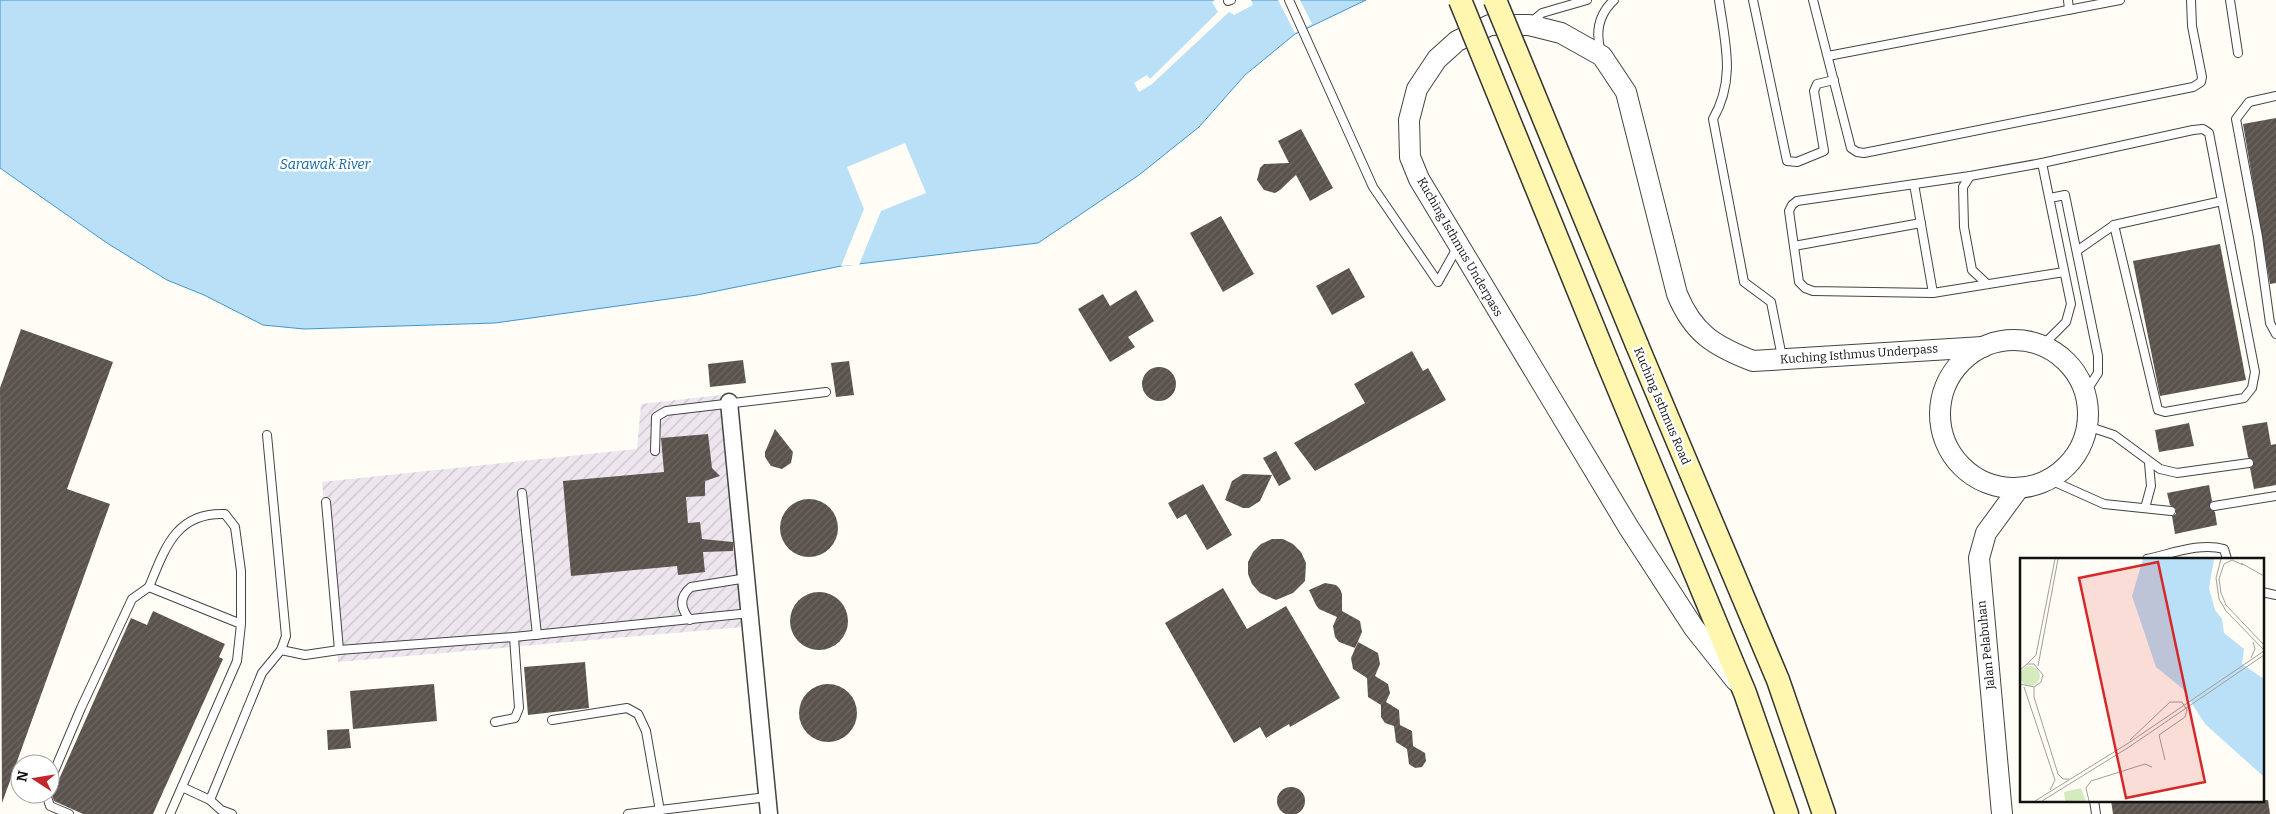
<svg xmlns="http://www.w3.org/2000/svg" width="2276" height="814" viewBox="0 0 2276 814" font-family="Bitter,serif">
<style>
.industrial{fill:url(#industrial-furrows)}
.water{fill:#b9e0f7;stroke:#3f96cf}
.pier{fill:#fffdf5}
.building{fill:url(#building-hatch)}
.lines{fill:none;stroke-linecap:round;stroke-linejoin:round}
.service-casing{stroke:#444;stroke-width:10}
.minor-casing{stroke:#444;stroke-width:19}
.tertiary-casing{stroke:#444;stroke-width:22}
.secondary-casing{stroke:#333;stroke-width:25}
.service{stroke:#fff;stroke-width:8}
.minor{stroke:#fff;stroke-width:16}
.tertiary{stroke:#fff;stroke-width:20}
.secondary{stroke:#fff6b0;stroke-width:22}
.secondary-bridge-casing{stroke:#333;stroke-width:25;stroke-linecap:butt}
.secondary-bridge{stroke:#fff6b0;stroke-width:22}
.labels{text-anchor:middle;stroke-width:5;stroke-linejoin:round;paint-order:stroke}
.street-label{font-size:12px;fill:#111;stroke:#fff}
.water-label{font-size:14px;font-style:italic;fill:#1768a6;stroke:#fff}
.inset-road{fill:none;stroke:#a09f9a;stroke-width:1}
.view{fill:#d62828;fill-opacity:0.15;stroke:#d62828;stroke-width:2.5}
.inset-edge{fill:none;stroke:#111;stroke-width:2.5}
</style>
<defs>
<pattern id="industrial-furrows" width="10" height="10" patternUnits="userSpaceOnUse" patternTransform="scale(1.25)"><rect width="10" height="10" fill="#eee6ef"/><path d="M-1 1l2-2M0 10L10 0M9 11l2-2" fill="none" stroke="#cbc4cc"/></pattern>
<pattern id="building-hatch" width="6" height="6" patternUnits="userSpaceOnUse" patternTransform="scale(1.25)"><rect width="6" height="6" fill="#5a524d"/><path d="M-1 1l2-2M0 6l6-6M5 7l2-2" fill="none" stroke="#6d6662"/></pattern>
</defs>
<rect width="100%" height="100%" fill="#fffdf5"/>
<path class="industrial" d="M721,395L744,627L338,662L322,482L637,449L641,404Z"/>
<path class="water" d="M0,0H1366L1295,34L1245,75L1199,127L1139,175L1038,243L841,266L697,295L495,323L304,329L263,325L204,295L167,280L107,243L0,168Z"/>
<g class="pier">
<path d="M1215,0H1251L1253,5L1234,15L1229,12L1152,84L1139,92L1134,83L1147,75L1150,79L1218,12L1212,2Z"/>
<path d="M1278,0H1300L1312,24L1295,33Z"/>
<path d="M905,143L926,193L881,211L859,265L841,266L864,209L847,167Z"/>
</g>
<g class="building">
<path d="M2276,118V283L2270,284L2243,124Z"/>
<path d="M1301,129L1333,188L1310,201L1296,175L1280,190L1275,193L1264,190L1257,180L1260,168L1264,164L1289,163L1278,141Z"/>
<path d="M1221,216L1254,274L1223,292L1190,233Z"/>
<path d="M2220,244L2246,380L2160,396L2133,261Z"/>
<path d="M1349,268L1365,297L1332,315L1316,286Z"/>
<path d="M1136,290L1154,321L1128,337L1135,347L1110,362L1078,309L1103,294L1110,306Z"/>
<path d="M21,329L113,362L67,489L110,504L2,803L0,388Z"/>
<path d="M1412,351L1423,371L1428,368L1446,400L1315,471L1294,443L1365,403L1354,384Z"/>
<path d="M743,360L746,383L710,387L708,364Z"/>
<path d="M849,361L854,395L836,397L831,363Z"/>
<circle cx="1159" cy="384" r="17"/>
<path d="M2267,422L2271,445L2276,444V485L2254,489L2250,468L2254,462L2248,457L2242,426Z"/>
<path d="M2189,423L2194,446L2159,452L2155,430Z"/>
<path d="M775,429L793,452L791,463L782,469L771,466L765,457V452Z"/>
<path d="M708,434L712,468L720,476L705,481V496L686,497L688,523L700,522L702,539L733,542V551L703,552L705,572L678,575L677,566L571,576L563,481L664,472L661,438Z"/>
<path d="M1276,451L1291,479L1279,486L1263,458Z"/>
<path d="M1243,474L1272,475L1260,501L1249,508H1243L1225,500L1232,481Z"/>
<path d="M1203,484L1232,535L1207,550L1186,514L1177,519L1168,503Z"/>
<path d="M2209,485L2212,501L2209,507L2215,512L2217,525L2175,534L2172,516L2176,514V509L2170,505L2167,493Z"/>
<circle cx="809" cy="528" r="29"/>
<path d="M1272,539H1283L1293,544L1301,552L1306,563L1305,581L1293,593L1276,600L1260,593L1252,584L1248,574V562L1253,552L1261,544Z"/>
<path d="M1325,583L1336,585L1340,589L1342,594V611L1360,621L1362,632L1355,648L1339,642L1335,637L1333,626L1337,617L1319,609L1316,605L1309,590Z"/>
<path d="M1223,588L1247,629L1286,606L1340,698L1290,727L1289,724L1266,738L1260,727L1234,743L1165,623Z"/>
<circle cx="819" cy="621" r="29"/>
<path d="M153,611L225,644L219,657L223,659L153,814H83L54,801L52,795L131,618L147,625Z"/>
<path d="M1358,642L1378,653L1380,664L1375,676L1388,684L1390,693L1386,702L1399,710L1400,725L1412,731L1413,746L1425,753L1426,761L1422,767L1415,768L1409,764L1407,749L1396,742L1394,726L1385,723L1381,717V705L1368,697L1367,678L1353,669L1351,658Z"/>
<path d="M585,662L589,708L528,715L524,667Z"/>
<circle cx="828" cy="713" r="29"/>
<path d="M434,684L437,721L353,729L350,691Z"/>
<path d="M349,729L351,748L328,750L327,730Z"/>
<circle cx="1291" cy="801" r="14"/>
<path d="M2111,800H2268L2270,814H2113Z"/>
</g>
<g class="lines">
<defs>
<g id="service">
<path d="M1289,0L1373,187L1438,282L1457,248"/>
<path d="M1719,0C1725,43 1736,79 1713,119L1744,282L1771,302L1782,357"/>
<path d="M1753,0L1787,161L1797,162L1824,151L1814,91L1817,84L1834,80"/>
<path d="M1813,0L1851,148L1857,152L1864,153L2193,87L2201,82L2202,77L2192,26L2191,0"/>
<path d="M2068,0L2069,10"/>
<path d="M2230,0L2238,53"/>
<path d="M1228,1L1231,0"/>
<path d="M1530,23L1542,13L1587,0"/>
<path d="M1601,52C1595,32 1598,15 1614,0"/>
<path d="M1828,56L2120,0"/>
<path d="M2276,96L2249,102L2236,119L2258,237L2270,323L2276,334"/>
<path d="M2042,163L1970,176L1797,201L1792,205L1789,211L1799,282L1805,288L1813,291L1933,293L2064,272"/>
<path d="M1970,176L1963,187L1964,227L1972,270L1987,284"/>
<path d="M1914,184L1933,293"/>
<path d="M2050,198L2065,195L2098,356V373L2085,393"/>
<path d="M2114,225L2158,410L2165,412L2244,398L2252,388L2255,372L2222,201"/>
<path d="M1794,246L1921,223"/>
<path d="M2043,345L2066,322L2071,304L2042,163L2193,130L2203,129L2209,133L2222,201L2114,225L2078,250"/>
<path d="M2087,426L2114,435L2160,469L2177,473L2249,463"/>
<path d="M655,451L656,417L666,411L826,392"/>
<path d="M2048,479L2104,504L2171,511"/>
<path d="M522,493L537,635"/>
<path d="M326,502L339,650"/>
<path d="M2214,506L2276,496"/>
<path d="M2145,508L2151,486L2149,463"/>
<path d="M2147,559C2171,554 2200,542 2224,549L2227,559"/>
<path d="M2262,592L2276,595"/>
<path d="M690,620C680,608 679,597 691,587L747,578"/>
<path d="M281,650L305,655L339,650L514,637L750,613"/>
<path d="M552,720L627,708L638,714L646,731L660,811"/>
<path d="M495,722L515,718L519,708L514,637"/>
<path d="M50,781L81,708L132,599L149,587"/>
<path d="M182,787L210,800L221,810L232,814"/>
<path d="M46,794L50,806L69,814"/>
<path d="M210,800L262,673L281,650L286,636L267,435"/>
<path d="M2094,800L2096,814"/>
<path d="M170,814L237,661L241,624V571L235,527L225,514C176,512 165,548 149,587L241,624"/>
<path d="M628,814L767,797"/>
</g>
<path id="minor" d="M729,402L769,814"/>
<g id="tertiary">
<circle cx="2014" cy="414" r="74"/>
<path d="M1736,681L1694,628L1629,528L1419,179L1410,157L1409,120L1417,89L1437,59L1457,41L1490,25H1529L1561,33L1602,56L1626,92L1677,294C1693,333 1714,346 1753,361L1983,347"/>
<path d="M2002,814L1979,558L1986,533L2019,488"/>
</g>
<g id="secondary">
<path d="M1637,345L1778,680L1824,814"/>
<path d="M1607,361L1745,693L1787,814"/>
</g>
</defs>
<use href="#service" class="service-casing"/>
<use href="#minor" class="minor-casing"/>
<use href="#tertiary" class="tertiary-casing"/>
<use href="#secondary" class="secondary-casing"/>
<use href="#service" class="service"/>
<use href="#minor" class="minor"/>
<use href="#tertiary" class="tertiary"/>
<use href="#secondary" class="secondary"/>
<defs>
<g id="secondary-bridge">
<path d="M1460,0L1607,361"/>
<path d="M1495,0L1637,345"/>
</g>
</defs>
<use href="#secondary-bridge" class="secondary-bridge-casing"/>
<use href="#secondary-bridge" class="secondary-bridge"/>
</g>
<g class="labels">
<g class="street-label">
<text transform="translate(1460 247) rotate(60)" y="4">Kuching Isthmus Underpass</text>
<text transform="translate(1859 354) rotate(-4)" y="4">Kuching Isthmus Underpass</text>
<text transform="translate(1662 406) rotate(67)" y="4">Kuching Isthmus Road</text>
<text transform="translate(1986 645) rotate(-96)" y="4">Jalan Pelabuhan</text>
</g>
<g class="water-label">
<text x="325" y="169">Sarawak River</text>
</g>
</g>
<g transform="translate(2020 558)">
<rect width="244" height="244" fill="#fffdf5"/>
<path d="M0 118a10 10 0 1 1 20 0a10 10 0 1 1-20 0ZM61,230L66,243H45L44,234Z" fill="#d5ebbd"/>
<path d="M123,1H194L189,30L195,52L202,61L204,75L224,91L222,106L244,121L243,218L185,166L162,130L136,109L112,38Z" fill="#b9e0f7"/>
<path class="inset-road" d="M201,1L196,20L199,41L206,53L244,92M221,5L244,18M223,7L212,2L204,6L199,21L201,35L206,47L244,87M231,100L235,91L233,84M7,106L16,97L35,1M18,108L38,1M0,112L7,106H14L23,117L21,124L14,129L0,126M4,129L35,222L30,232M14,129V139L38,216L43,221H49M110,182L150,144H162L167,152L165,159L139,177L145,202M15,243L107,186L244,93M22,243L109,189L244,97M69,243L66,230L71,223L125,206L132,209"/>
<path class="view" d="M138,4L185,224L106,240L59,20Z"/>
<rect width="244" height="244" class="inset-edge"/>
</g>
<g transform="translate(35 779) rotate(282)"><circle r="24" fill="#ffffff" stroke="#a0a0a0"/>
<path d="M0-4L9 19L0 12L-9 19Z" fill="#c4262e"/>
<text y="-8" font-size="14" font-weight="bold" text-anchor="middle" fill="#111111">N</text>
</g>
</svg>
